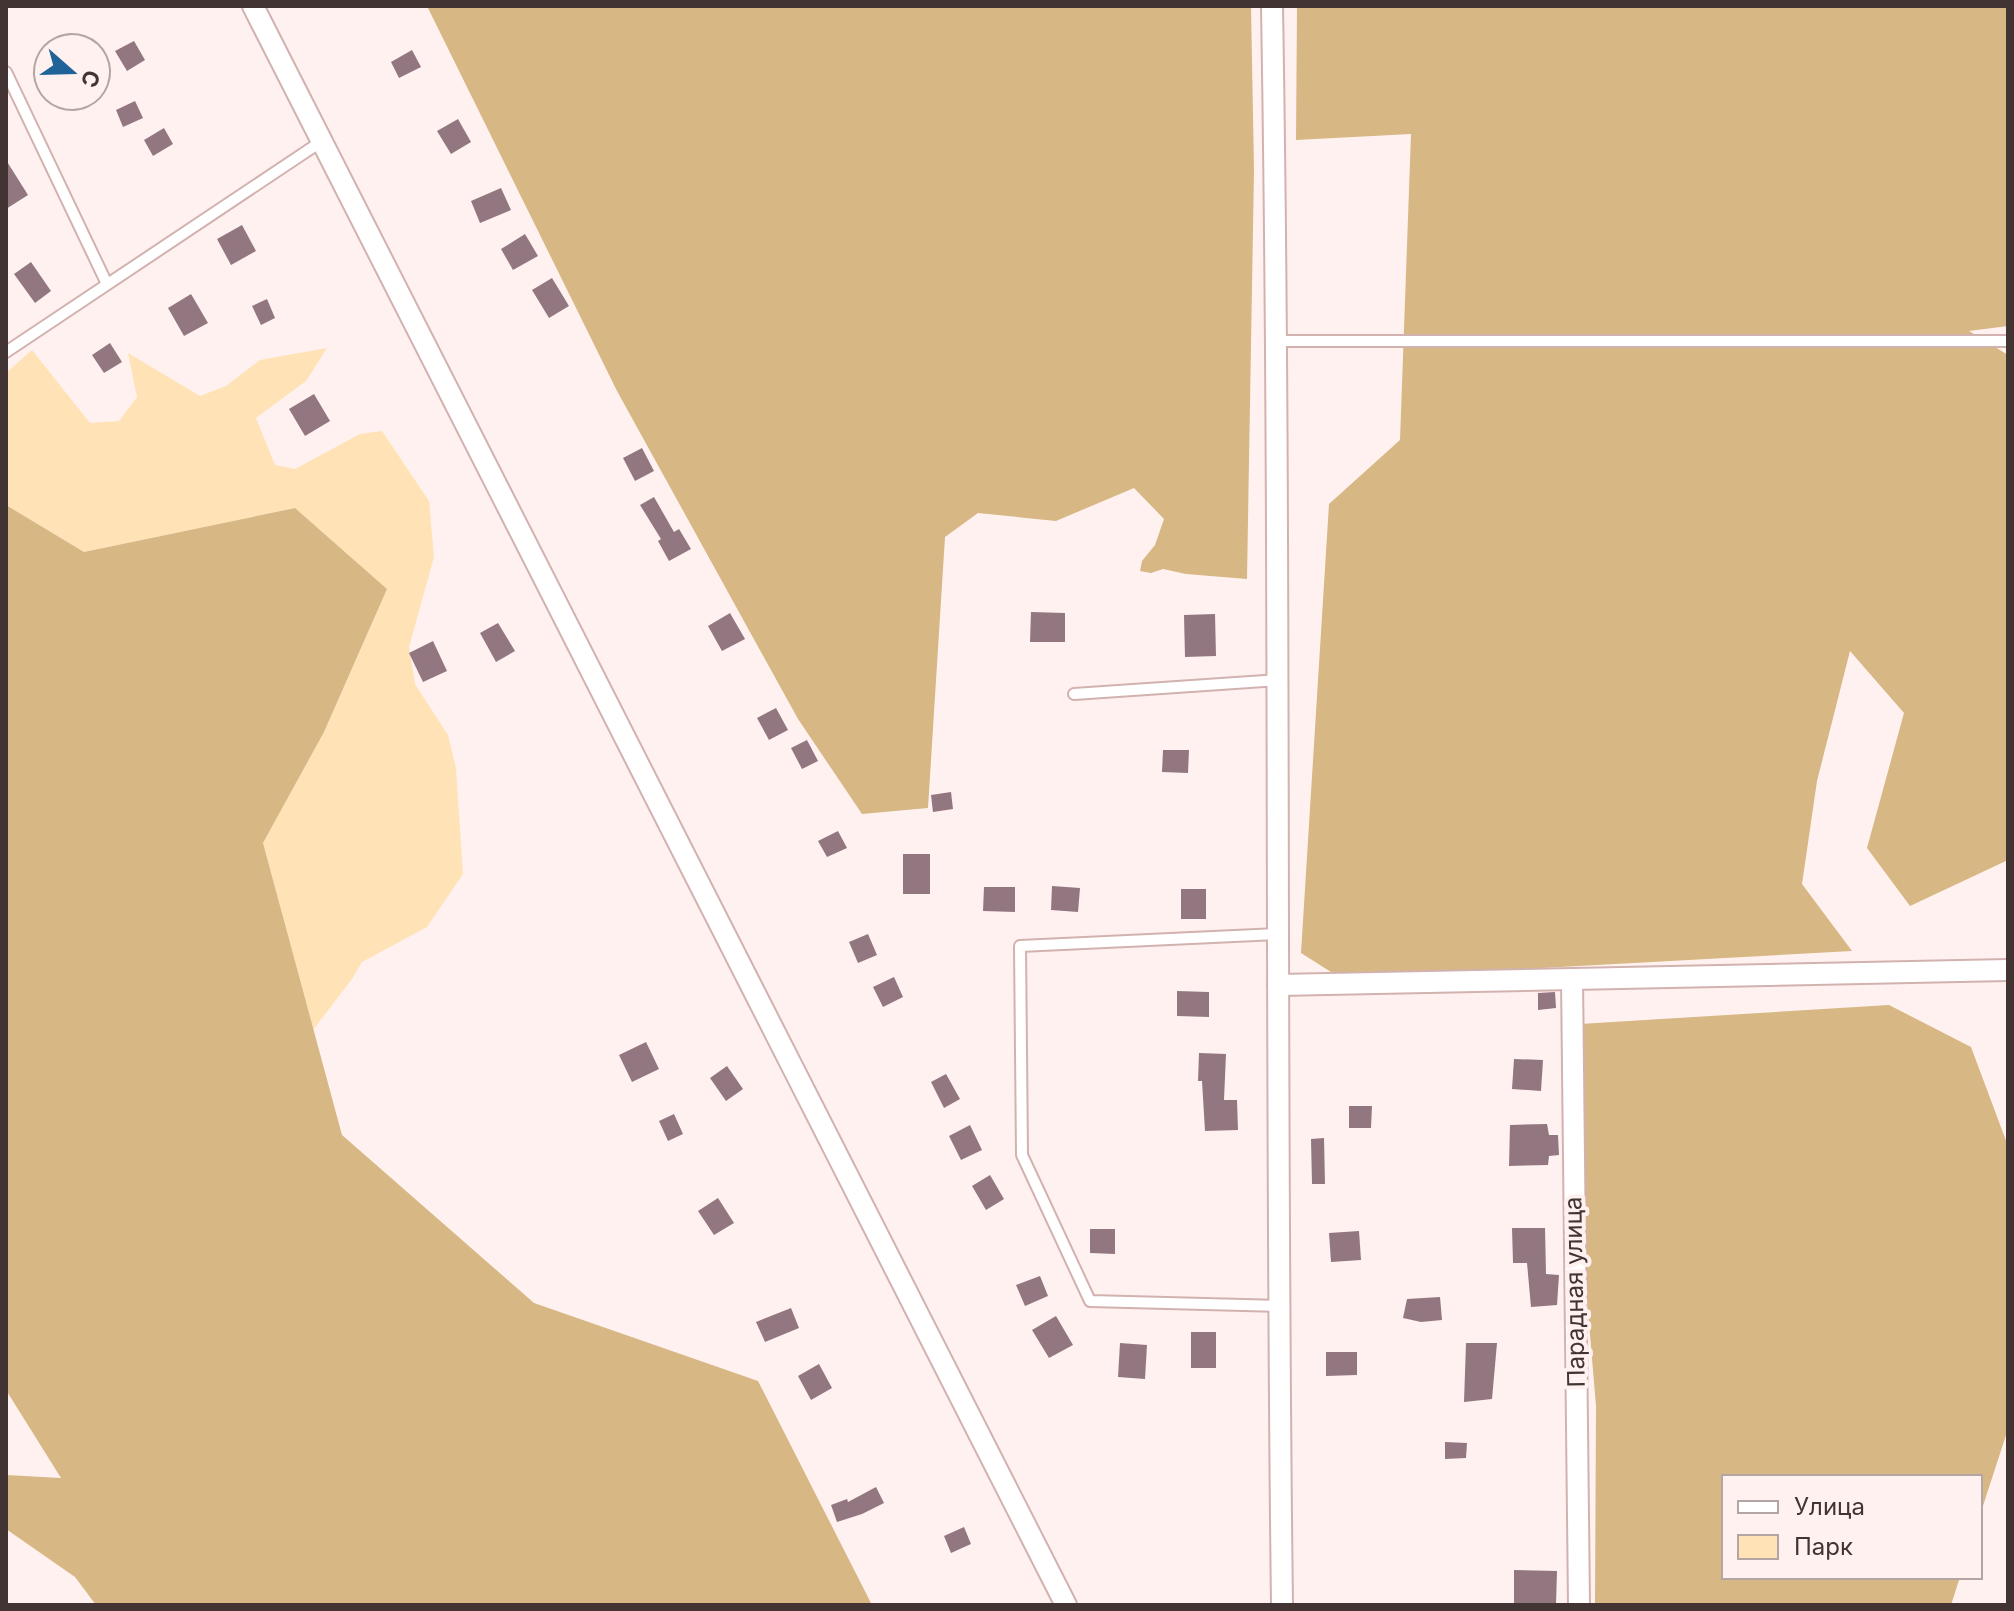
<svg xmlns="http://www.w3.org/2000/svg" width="2014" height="1611" viewBox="0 0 2014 1611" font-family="Inter,sans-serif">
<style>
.green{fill:#ffe3b6}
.forest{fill:#d7b784}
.building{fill:#927780}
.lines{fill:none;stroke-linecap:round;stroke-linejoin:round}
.lane-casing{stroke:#d2b2af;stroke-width:14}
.street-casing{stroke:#d2b2af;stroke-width:24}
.lane{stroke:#fff;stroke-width:10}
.street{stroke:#fff;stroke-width:20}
.labels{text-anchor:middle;stroke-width:8;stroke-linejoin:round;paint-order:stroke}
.street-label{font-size:24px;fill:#413433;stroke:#fff1f0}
</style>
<rect width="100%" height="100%" fill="#fff1f0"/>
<path class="green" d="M327,348L306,381L256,418L275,465L295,469L360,434L382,431L429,501L434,557L409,647L415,684L448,735L456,768L463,874L427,927L362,962L352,979L313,1030L263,843L324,732L387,589L295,508L84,552L6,505V373L32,350L90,423L119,421L137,397L128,353L200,396L226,386L260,360Z"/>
<g class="forest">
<path d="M427,6H1251L1254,170L1247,579L1186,574L1163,569L1151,573L1140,571L1142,561L1155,545L1164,519L1134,488L1056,521L978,513L945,537L928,808L862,814L798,719L617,391Z"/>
<path d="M1297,6H2008V326L1969,331L2008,355V860L1910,906L1867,848L1904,713L1850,651L1817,781L1802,884L1852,951L1342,979L1301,953L1329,504L1400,440L1411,134L1296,140Z"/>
<path d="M6,505L84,552L295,508L387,589L324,732L263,843L342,1135L534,1303L758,1381L872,1605H96L75,1577L6,1529V1475L61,1478L6,1390Z"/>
<path d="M1889,1005L1971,1047L2008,1146V1429L1980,1515V1477H1724V1577H1960L1951,1605H1595L1596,1406L1564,1025Z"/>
</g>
<g class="building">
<path d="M134,41L145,60L127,71L115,51Z"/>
<path d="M412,50L421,67L399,78L391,62Z"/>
<path d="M135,101L143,118L123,127L116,110Z"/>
<path d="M458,119L471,142L451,154L437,131Z"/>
<path d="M164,128L173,144L153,156L144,140Z"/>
<path d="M6,160L28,195L6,209Z"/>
<path d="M501,188L511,210L480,223L471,201Z"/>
<path d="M242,225L256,251L231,265L217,239Z"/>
<path d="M525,234L538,256L513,270L501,249Z"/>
<path d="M31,262L51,291L35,303L14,274Z"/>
<path d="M552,278L569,306L549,318L532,290Z"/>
<path d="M191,294L208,323L184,336L168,308Z"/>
<path d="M267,299L275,318L261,325L252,306Z"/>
<path d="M110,343L122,362L104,373L92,355Z"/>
<path d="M314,394L330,421L305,436L289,409Z"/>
<path d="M642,448L654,471L635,481L623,458Z"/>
<path d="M654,497L674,532L679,529L691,549L669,561L658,541L661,539L640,505Z"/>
<path d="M1031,612L1065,613V642H1030Z"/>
<path d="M730,613L745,639L722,651L708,626Z"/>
<path d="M1215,614L1216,656L1185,657L1184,615Z"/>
<path d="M498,623L515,651L496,662L480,633Z"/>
<path d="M433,641L447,671L423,682L409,653Z"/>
<path d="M776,708L788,730L769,740L757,718Z"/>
<path d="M807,740L818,761L802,769L791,748Z"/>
<path d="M1163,750H1189L1188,773L1162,772Z"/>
<path d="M951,792L953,809L933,812L931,795Z"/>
<path d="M838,831L847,848L827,857L818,841Z"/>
<rect x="903" y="854" width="27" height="40"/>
<path d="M1052,886L1080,888L1078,912L1051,910Z"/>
<path d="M984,887H1015V912L983,911Z"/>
<rect x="1181" y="889" width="25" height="30"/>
<path d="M868,934L877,955L858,963L849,942Z"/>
<path d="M894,977L903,997L883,1007L873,987Z"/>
<path d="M1177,991L1209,992V1017L1177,1016Z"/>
<path d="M1555,992L1556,1008L1538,1010V993Z"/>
<path d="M646,1042L659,1069L632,1082L619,1055Z"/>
<path d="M1199,1053L1226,1054L1224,1100H1237L1238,1130L1205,1131L1202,1081H1198Z"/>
<path d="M1514,1059L1543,1060L1541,1091L1512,1089Z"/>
<path d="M727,1066L743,1089L726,1101L710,1078Z"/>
<path d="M946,1074L960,1099L944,1108L931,1082Z"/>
<path d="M1349,1106H1372L1371,1128H1349Z"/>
<path d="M674,1114L683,1134L668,1141L659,1121Z"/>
<path d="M1547,1124L1549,1135H1558L1559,1155L1549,1156L1548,1165L1509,1166L1510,1125Z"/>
<path d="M970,1125L982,1150L961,1160L949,1136Z"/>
<path d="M1324,1138L1325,1184H1312L1311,1139Z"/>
<path d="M990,1175L1004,1199L986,1210L972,1186Z"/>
<path d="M718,1198L734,1223L714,1235L698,1211Z"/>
<path d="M1512,1228H1545L1546,1274L1559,1275L1557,1305L1531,1307L1527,1263H1513Z"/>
<path d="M1090,1229H1115V1254L1090,1253Z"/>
<path d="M1359,1231L1361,1260L1331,1262L1329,1233Z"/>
<path d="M1040,1276L1048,1296L1025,1306L1016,1285Z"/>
<path d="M1440,1297L1442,1320L1421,1322L1403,1318L1407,1299Z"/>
<path d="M791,1308L799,1328L765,1342L756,1322Z"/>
<path d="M1056,1316L1073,1345L1049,1358L1032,1330Z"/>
<rect x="1191" y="1332" width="25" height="36"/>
<path d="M1120,1343L1147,1345L1145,1379L1118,1377Z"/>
<path d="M1466,1343H1497L1492,1399L1464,1402Z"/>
<path d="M1326,1352H1357V1375L1326,1376Z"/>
<path d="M819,1364L832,1388L811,1400L798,1376Z"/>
<path d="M1445,1442L1467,1443L1466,1458L1445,1459Z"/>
<path d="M876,1487L884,1503L862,1514L837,1522L831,1505L847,1499L848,1502Z"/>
<path d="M964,1527L971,1544L951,1553L944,1536Z"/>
<path d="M1514,1570L1557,1571L1556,1605H1514Z"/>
</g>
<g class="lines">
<defs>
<g id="lane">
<path d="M6,72L107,284"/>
<path d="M1278,341H2008"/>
<path d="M6,352L322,141"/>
<path d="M1074,694L1279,680"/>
<path d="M1278,934L1020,946L1022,1155L1090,1301L1278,1306"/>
</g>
<g id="street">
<path d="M253,6L1066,1605"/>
<path d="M1272,6C1281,539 1275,1072 1282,1605"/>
<path d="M1572,979L1579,1605"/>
<path d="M1278,985L2008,970"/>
</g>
</defs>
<use href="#lane" class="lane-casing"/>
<use href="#street" class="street-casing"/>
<use href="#lane" class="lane"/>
<use href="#street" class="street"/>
</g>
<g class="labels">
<g class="street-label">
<text transform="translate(1575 1292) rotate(-91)" y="8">Парадная улица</text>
</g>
</g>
<rect width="2014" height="1611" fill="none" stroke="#413433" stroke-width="16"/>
<rect x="1722" y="1475" width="260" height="104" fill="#fff1f0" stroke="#b3a5a4" stroke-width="2"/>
<rect x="1738" y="1501" width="40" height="12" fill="#ffffff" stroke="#b3a5a4" stroke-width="2"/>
<text x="1794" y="1515" font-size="24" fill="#413433">Улица</text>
<rect x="1738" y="1535" width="40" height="24" fill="#ffe3b6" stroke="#b3a5a4" stroke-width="2"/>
<text x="1794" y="1555" font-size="24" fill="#413433">Парк</text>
<g transform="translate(72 72) rotate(110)"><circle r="38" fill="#fff1f0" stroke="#b3a5a4" stroke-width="2"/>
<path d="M0-6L14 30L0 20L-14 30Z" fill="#206399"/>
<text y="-12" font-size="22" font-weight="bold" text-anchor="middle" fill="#413433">С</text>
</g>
</svg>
